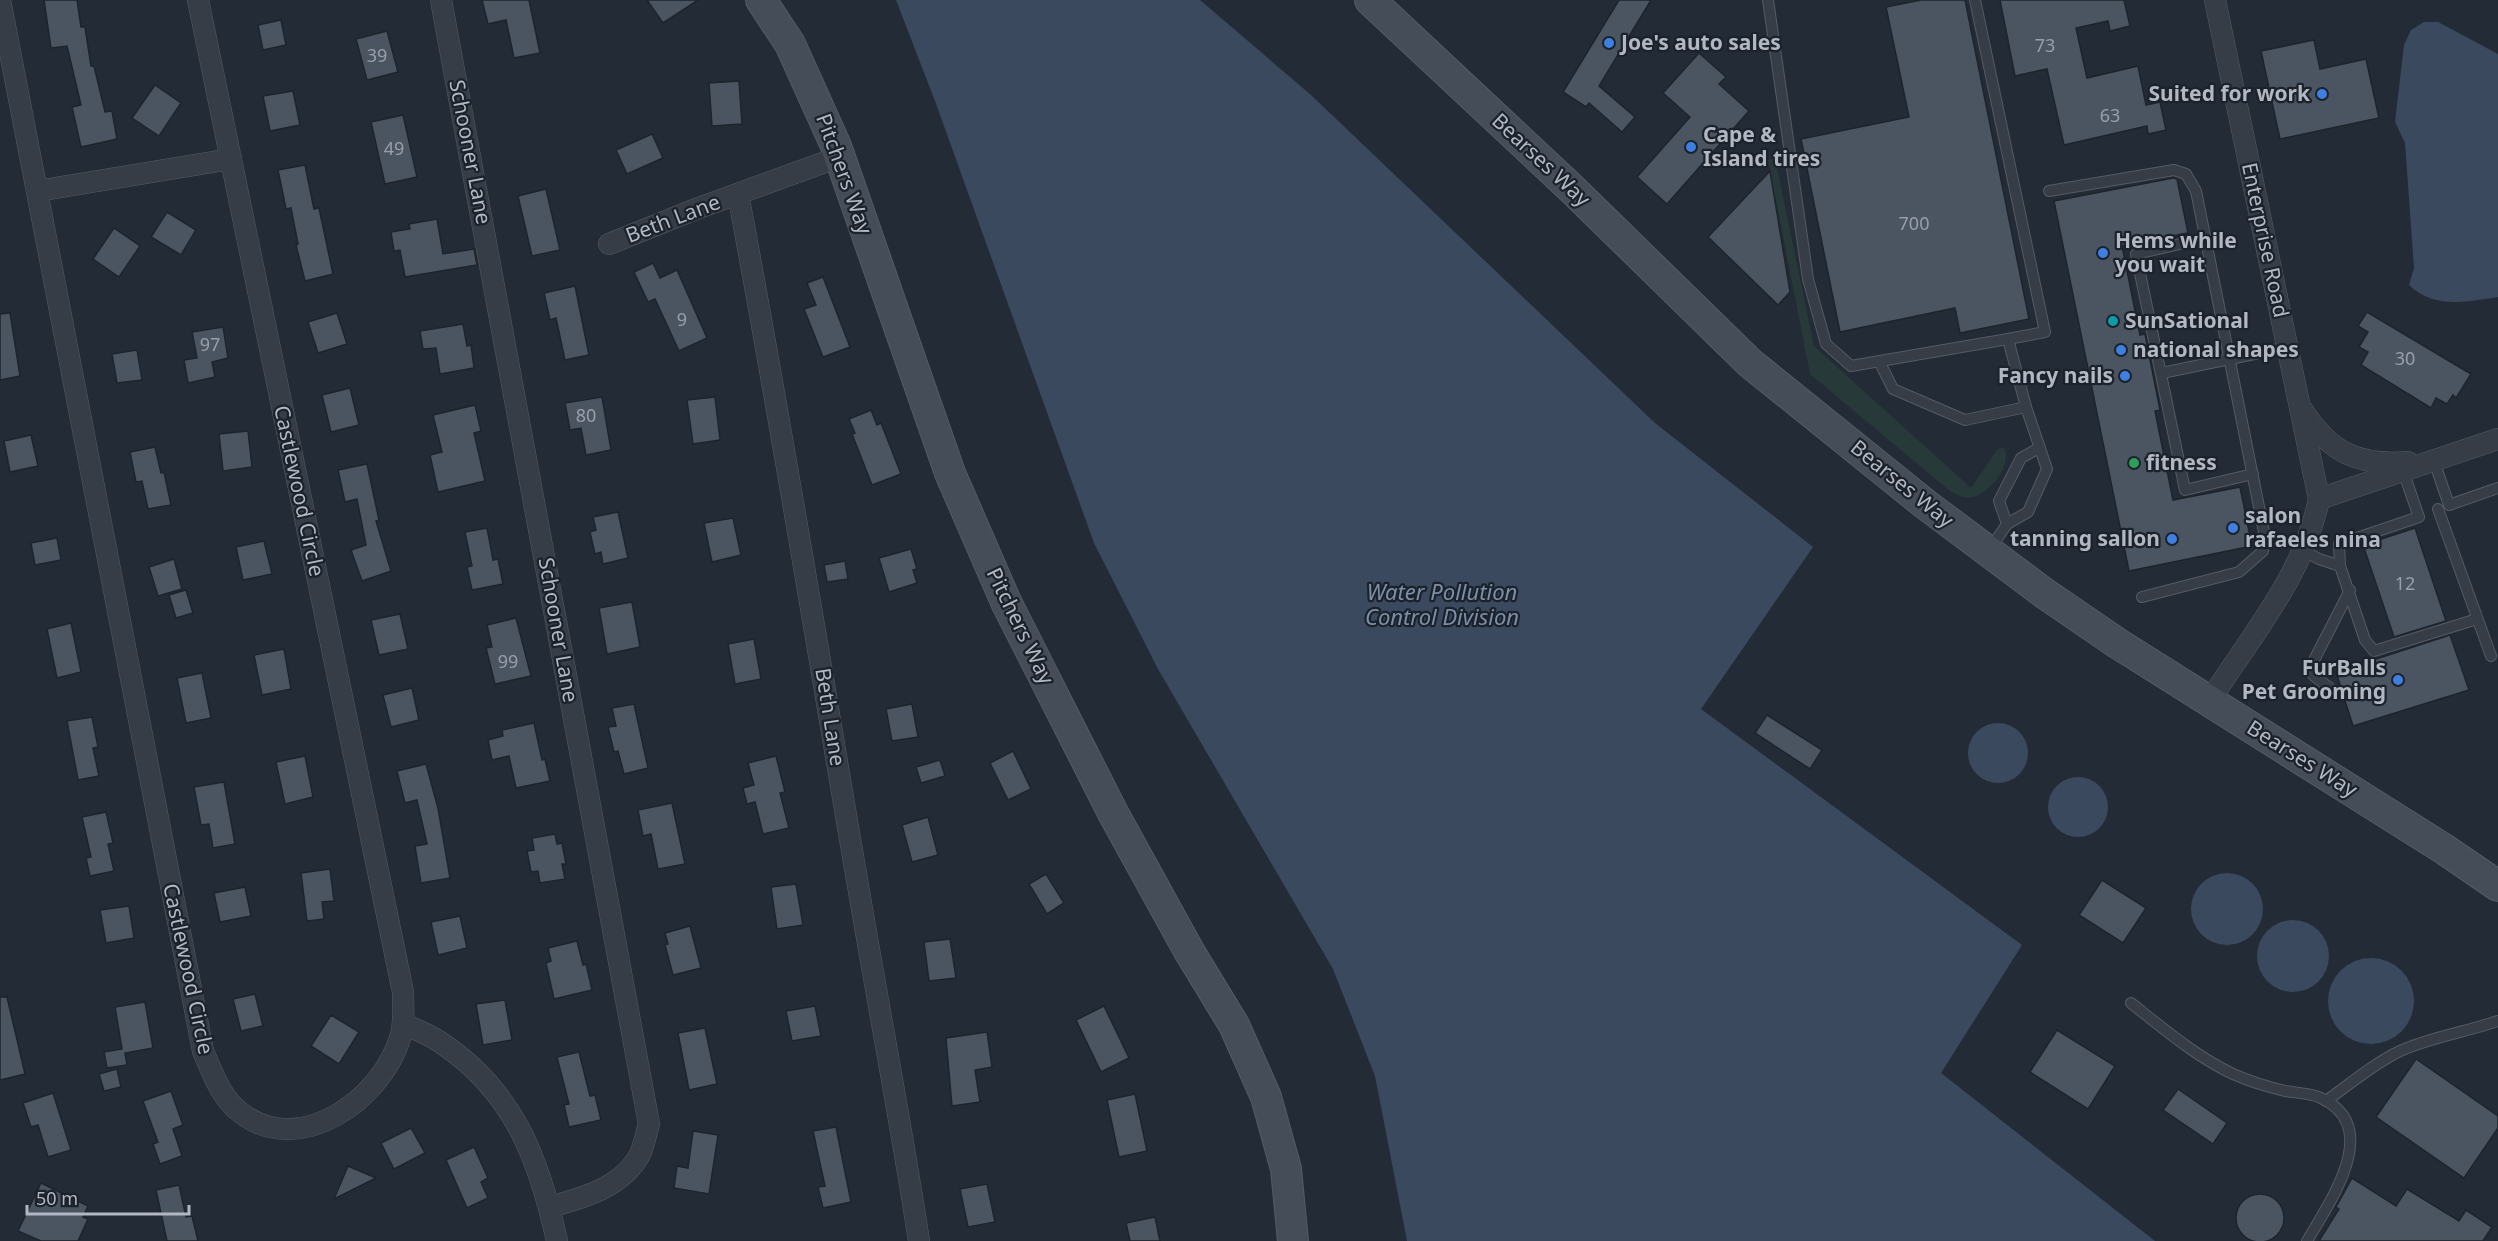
<svg xmlns="http://www.w3.org/2000/svg" width="2498" height="1241" viewBox="0 0 2498 1241" font-family="'Noto Sans',sans-serif">
<style>
.green{fill:#283939}
.water{fill:#3a495e}
.building{fill:#4b5561;stroke:#1d242d;stroke-width:1.5}
.lines{fill:none;stroke-linecap:round;stroke-linejoin:round}
.lane-casing{stroke:#545b64;stroke-width:12}
.street-casing{stroke:#545b64;stroke-width:22}
.secondary-casing{stroke:#545b64;stroke-width:32}
.lane{stroke:#363d47;stroke-width:10}
.street{stroke:#363d47;stroke-width:21}
.secondary{stroke:#454d59;stroke-width:30}
.shop-dot{fill:#3f7fe0;stroke:#1c222b;stroke-width:2}
.culture-dot{fill:#0f9aa8;stroke:#1c222b;stroke-width:2}
.leisure-dot{fill:#2e9e5b;stroke:#1c222b;stroke-width:2}
.labels{text-anchor:middle;stroke-width:4.5;stroke-linejoin:round;paint-order:stroke}
.number-label{font-size:18px;fill:#989faa}
.poi-label{font-size:21px;font-weight:bold;fill:#b1b8c3;stroke:#1c222b;text-anchor:start}
.street-label{font-size:21px;fill:#b1b8c3;stroke:#1c222b}
.water-label{font-size:22px;font-style:italic;fill:#7c8fa9;stroke:#1c222b}
</style>
<rect width="100%" height="100%" fill="#232b36"/>
<path class="green" d="M1775,158L1814,346L1971,488L1997,450L2002,447L2005,449C2010,468 1991,492 1973,497C1964,499 1957,495 1950,491L1810,374L1768,160Z"/>
<g class="water">
<path d="M896,0H1200L1311,95L1655,423L1813,547L1701,709L2022,945L1941,1073L2155,1241H1407L1375,1076L1333,969L1158,669L1094,543L935,101Z"/>
<path d="M2424,22H2438L2498,54V297C2466,302 2434,309 2409,285L2414,268L2405,143L2395,122L2404,45L2411,30Z"/>
<circle cx="1998" cy="753" r="30"/>
<circle cx="2078" cy="807" r="30"/>
<circle cx="2227" cy="909" r="36"/>
<circle cx="2293" cy="956" r="36"/>
<circle cx="2371" cy="1001" r="43"/>
</g>
<g class="building">
<path d="M44,0H77L81,27H85L91,66H94L105,112L112,111L117,139L81,147L72,107L81,105L67,46L51,48Z"/>
<path d="M482,0H529L540,53L514,58L506,20L488,24Z"/>
<path d="M647,0H698L663,23Z"/>
<path d="M1619,0H1651L1599,86L1635,117L1622,132L1589,103L1586,107L1563,92Z"/>
<path d="M1921,0H1965L2029,319L1960,333L1955,308L1840,332L1801,139L1909,117L1886,7Z"/>
<path d="M2000,0H2124L2130,26L2110,31L2108,21L2076,28L2087,78L2138,66L2146,105L2160,102L2166,130L2148,134L2147,126L2064,145L2047,69L2015,76Z"/>
<path d="M281,20L286,45L263,50L258,25Z"/>
<path d="M387,31L398,72L367,80L356,39Z"/>
<path d="M2314,40L2320,69L2366,59L2379,118L2280,139L2261,51Z"/>
<path d="M1699,53L1726,77L1719,84L1749,111L1667,204L1637,177L1690,117L1663,93Z"/>
<path d="M739,81L742,124L712,126L709,83Z"/>
<path d="M155,85L181,103L159,136L132,118Z"/>
<path d="M293,91L300,125L270,131L263,96Z"/>
<path d="M403,115L417,177L385,184L371,122Z"/>
<path d="M652,134L663,158L627,174L616,150Z"/>
<path d="M305,165L314,209L319,208L333,274L305,281L296,245L298,244L291,208L286,209L278,170Z"/>
<path d="M1770,171L1790,292L1778,305L1708,237Z"/>
<path d="M2173,178L2177,179L2188,233L2122,246L2140,335L2145,334L2160,410L2155,411L2173,500L2240,487L2252,546L2129,571L2054,201Z"/>
<path d="M546,189L560,250L532,256L518,196Z"/>
<path d="M167,212L196,230L181,255L151,237Z"/>
<path d="M437,219L443,254L474,249L477,265L405,277L400,250L394,251L391,232L410,229L409,224Z"/>
<path d="M114,228L140,246L119,277L93,259Z"/>
<path d="M653,263L660,278L677,270L707,338L679,351L655,299L648,302L634,272Z"/>
<path d="M823,277L850,347L823,357L804,309L816,305L807,283Z"/>
<path d="M575,286L589,355L565,360L556,318L550,320L544,293Z"/>
<path d="M2367,312L2471,374L2456,398L2453,395L2447,404L2436,398L2431,408L2361,365L2368,352L2359,347L2368,332L2358,326Z"/>
<path d="M10,313L20,376L0,380V314Z"/>
<path d="M337,313L347,344L318,353L308,322Z"/>
<path d="M463,324L467,346L471,345L474,368L440,374L436,348L423,349L420,331Z"/>
<path d="M223,327L228,358L212,362L215,377L188,383L184,360L197,358L192,332Z"/>
<path d="M137,350L142,380L117,383L112,354Z"/>
<path d="M350,388L359,425L331,432L322,395Z"/>
<path d="M602,397L611,450L586,455L581,428L570,430L565,403Z"/>
<path d="M715,397L720,440L693,444L687,400Z"/>
<path d="M475,405L481,431L474,433L485,481L438,492L430,455L442,452L433,415Z"/>
<path d="M871,410L877,425L881,423L901,474L872,485L852,434L855,433L849,419Z"/>
<path d="M248,431L252,467L223,471L219,434Z"/>
<path d="M31,435L38,466L10,472L4,441Z"/>
<path d="M155,447L161,473L164,472L171,505L148,509L142,481L136,482L130,452Z"/>
<path d="M367,464L379,520L376,521L391,571L362,581L351,550L366,545L357,499L345,502L338,470Z"/>
<path d="M618,512L628,558L603,564L601,552L595,554L590,532L596,530L593,517Z"/>
<path d="M733,518L741,555L712,562L704,523Z"/>
<path d="M487,528L493,560L498,559L503,584L472,590L467,567L472,566L465,532Z"/>
<path d="M2415,528L2446,621L2394,637L2363,545Z"/>
<path d="M57,538L61,560L35,565L31,543Z"/>
<path d="M264,541L272,574L243,580L236,547Z"/>
<path d="M911,549L917,569L913,570L917,583L889,592L879,558Z"/>
<path d="M174,559L182,589L158,596L149,567Z"/>
<path d="M845,561L848,579L827,582L824,565Z"/>
<path d="M186,590L193,613L176,618L169,595Z"/>
<path d="M632,602L640,647L607,654L599,608Z"/>
<path d="M400,614L408,649L379,655L371,620Z"/>
<path d="M516,618L531,676L495,684L486,648L492,647L487,625Z"/>
<path d="M71,623L81,672L57,678L47,629Z"/>
<path d="M2450,635L2469,690L2353,726L2336,672Z"/>
<path d="M754,639L761,679L735,684L728,644Z"/>
<path d="M284,649L291,689L262,695L254,655Z"/>
<path d="M202,673L211,718L186,723L177,678Z"/>
<path d="M412,688L419,720L391,727L383,695Z"/>
<path d="M634,704L648,768L624,774L618,751L614,752L608,727L616,726L612,708Z"/>
<path d="M912,704L918,737L892,741L886,709Z"/>
<path d="M1767,715L1822,750L1810,769L1755,733Z"/>
<path d="M92,717L98,747L93,748L99,776L78,780L67,721Z"/>
<path d="M534,723L542,760L545,759L550,781L516,788L509,756L492,760L488,740L503,736L502,730Z"/>
<path d="M1013,751L1031,789L1008,800L990,763Z"/>
<path d="M305,756L313,797L285,804L276,762Z"/>
<path d="M776,756L785,792L780,793L789,828L763,834L755,802L747,804L743,788L754,785L748,763Z"/>
<path d="M940,760L945,776L921,783L916,767Z"/>
<path d="M426,764L438,808L450,878L421,883L415,846L427,844L417,800L405,803L397,771Z"/>
<path d="M224,782L235,844L213,848L209,824L201,825L194,787Z"/>
<path d="M672,803L685,864L658,869L651,834L643,836L638,810Z"/>
<path d="M106,812L113,843L108,844L114,871L90,876L86,858L91,857L82,817Z"/>
<path d="M928,817L938,855L912,862L902,825Z"/>
<path d="M555,834L557,844L562,843L566,864H562L565,879L540,883L538,871L531,872L527,851L534,850L532,838Z"/>
<path d="M330,869L334,901L322,902L324,919L307,921L301,873Z"/>
<path d="M1046,874L1064,903L1047,914L1029,884Z"/>
<path d="M2102,880L2146,908L2123,943L2079,915Z"/>
<path d="M796,884L803,925L777,929L771,887Z"/>
<path d="M245,887L251,916L220,922L214,893Z"/>
<path d="M129,906L134,938L106,943L100,910Z"/>
<path d="M460,916L467,948L438,955L431,922Z"/>
<path d="M690,926L701,968L673,975L665,945L668,944L665,933Z"/>
<path d="M950,939L956,978L929,981L924,942Z"/>
<path d="M577,941L583,965L586,964L592,990L554,999L546,963L551,961L548,948Z"/>
<path d="M255,994L263,1026L241,1031L233,999Z"/>
<path d="M0,997H7L25,1074L0,1080Z"/>
<path d="M505,1000L512,1040L483,1045L476,1004Z"/>
<path d="M145,1002L153,1048L125,1053L127,1065L107,1068L104,1052L122,1049L115,1007Z"/>
<path d="M815,1006L821,1036L792,1041L786,1011Z"/>
<path d="M1104,1006L1129,1058L1101,1072L1076,1020Z"/>
<path d="M331,1015L359,1032L339,1064L311,1046Z"/>
<path d="M705,1028L717,1084L689,1090L678,1033Z"/>
<path d="M2057,1030L2115,1066L2088,1109L2030,1072Z"/>
<path d="M987,1032L992,1067L975,1070L980,1102L952,1106L946,1038Z"/>
<path d="M579,1052L590,1096L595,1095L601,1120L569,1127L564,1105L569,1104L557,1057Z"/>
<path d="M2416,1059L2498,1116V1128L2464,1178L2376,1117Z"/>
<path d="M117,1069L121,1087L104,1091L99,1074Z"/>
<path d="M2178,1089L2227,1123L2213,1144L2163,1110Z"/>
<path d="M171,1091L183,1125L173,1129L182,1156L160,1164L153,1144L158,1142L143,1101Z"/>
<path d="M53,1093L71,1150L48,1157L38,1125L31,1127L23,1103Z"/>
<path d="M1135,1094L1147,1151L1119,1157L1107,1100Z"/>
<path d="M836,1127L851,1202L823,1208L818,1187L825,1186L813,1131Z"/>
<path d="M411,1128L425,1153L394,1169L381,1143Z"/>
<path d="M693,1131L718,1135L709,1194L674,1188L677,1166L688,1168Z"/>
<path d="M474,1147L488,1178L481,1182L488,1198L467,1208L446,1160Z"/>
<path d="M348,1166L376,1178L334,1199Z"/>
<path d="M2352,1178L2396,1206L2407,1189L2459,1221L2466,1210L2492,1227L2483,1241H2319L2339,1209L2336,1207Z"/>
<path d="M41,1183L88,1206L83,1217L88,1219L78,1241H41L18,1231Z"/>
<path d="M987,1184L995,1222L968,1227L960,1189Z"/>
<path d="M179,1185L186,1217L192,1216L198,1241H167L156,1190Z"/>
<circle cx="2260" cy="1218" r="24"/>
<path d="M1155,1217L1160,1241H1130L1126,1223Z"/>
</g>
<g class="lines">
<defs>
<g id="lane">
<path d="M1768,0L1808,279L1826,344L1851,366L2008,339L2026,407L2047,469L2028,512L2007,524L1990,549"/>
<path d="M1975,0L2045,332L2008,339"/>
<path d="M2049,191L2174,170L2186,174L2196,191L2264,532L2263,551L2239,572L2142,597"/>
<path d="M2206,238L2136,254L2185,490L2253,474"/>
<path d="M1880,363L1893,389L1965,420L2026,407"/>
<path d="M2162,373L2288,347"/>
<path d="M2434,461L2449,505L2498,488"/>
<path d="M2438,509L2491,656"/>
<path d="M2007,524L1999,501L2021,458L2039,448"/>
<path d="M2304,551L2319,559L2340,566L2365,640L2374,651L2477,619"/>
<path d="M2340,566L2339,544L2419,517L2403,471"/>
<path d="M2331,689L2313,675L2311,666L2350,590"/>
<path d="M2131,1003C2164,1029 2195,1056 2233,1074C2249,1081 2268,1087 2285,1091C2297,1093 2310,1093 2321,1098C2384,1127 2329,1203 2307,1241"/>
<path d="M2326,1101C2350,1084 2373,1064 2400,1051C2431,1037 2466,1032 2498,1021"/>
</g>
<g id="street">
<path d="M0,0L203,1051C213,1074 221,1098 241,1113C301,1159 382,1098 400,1038C405,1023 403,1007 403,992L198,0"/>
<path d="M441,0L649,1124C646,1134 644,1147 639,1156C621,1188 582,1198 550,1207"/>
<path d="M37,191L231,159"/>
<path d="M738,194C783,432 821,671 862,909C881,1020 902,1130 919,1241"/>
<path d="M609,244L696,209L839,157"/>
<path d="M2303,411C2330,453 2359,466 2408,462"/>
<path d="M2319,499L2498,439"/>
<path d="M2209,702C2250,637 2304,575 2319,499L2215,0"/>
<path d="M403,1024C415,1029 429,1034 440,1042C514,1091 539,1159 557,1241"/>
</g>
<g id="secondary">
<path d="M761,0L790,44L836,146L950,473L1006,602L1113,813L1189,951L1234,1025L1266,1097L1286,1169L1293,1241"/>
<path d="M1370,0L1572,189L1750,363L1925,504L2044,593L2117,643L2444,849L2498,886"/>
</g>
</defs>
<use href="#lane" class="lane-casing"/>
<use href="#street" class="street-casing"/>
<use href="#secondary" class="secondary-casing"/>
<use href="#lane" class="lane"/>
<use href="#street" class="street"/>
<use href="#secondary" class="secondary"/>
</g>
<g class="shop-dot">
<circle cx="1609" cy="43" r="6"/>
<circle cx="2322" cy="94" r="6"/>
<circle cx="1691" cy="147" r="6"/>
<circle cx="2103" cy="253" r="6"/>
<circle cx="2121" cy="350" r="6"/>
<circle cx="2125" cy="376" r="6"/>
<circle cx="2233" cy="528" r="6"/>
<circle cx="2172" cy="539" r="6"/>
<circle cx="2398" cy="680" r="6"/>
</g>
<circle class="culture-dot" cx="2113" cy="321" r="6"/>
<circle class="leisure-dot" cx="2134" cy="463" r="6"/>
<g class="labels">
<g class="number-label">
<text x="2045" y="52">73</text>
<text x="377" y="62">39</text>
<text x="2110" y="122">63</text>
<text x="394" y="155">49</text>
<text x="1914" y="230">700</text>
<text x="682" y="326">9</text>
<text x="210" y="351">97</text>
<text x="2405" y="365">30</text>
<text x="586" y="422">80</text>
<text x="2405" y="590">12</text>
<text x="508" y="668">99</text>
</g>
<g class="poi-label">
<text x="1621" y="50">Joe's auto sales</text>
<text x="2310" y="101" text-anchor="end">Suited for work</text>
<text x="1703" y="142">Cape &amp;<tspan x="1703" dy="24">Island tires</tspan></text>
<text x="2115" y="248">Hems while<tspan x="2115" dy="24">you wait</tspan></text>
<text x="2125" y="328">SunSational</text>
<text x="2133" y="357">national shapes</text>
<text x="2113" y="383" text-anchor="end">Fancy nails</text>
<text x="2146" y="470">fitness</text>
<text x="2245" y="523">salon<tspan x="2245" dy="24">rafaeles nina</tspan></text>
<text x="2160" y="546" text-anchor="end">tanning sallon</text>
<text x="2386" y="675" text-anchor="end">FurBalls<tspan x="2386" dy="24">Pet Grooming</tspan></text>
</g>
<g class="street-label">
<text transform="translate(470 152) rotate(79)" y="7">Schooner Lane</text>
<text transform="translate(1541 160) rotate(43)" y="7">Bearses Way</text>
<text transform="translate(844 174) rotate(70)" y="7">Pitchers Way</text>
<text transform="translate(673 219) rotate(-21)" y="7">Beth Lane</text>
<text transform="translate(2265 240) rotate(78)" y="7">Enterprise Road</text>
<text transform="translate(1902 484) rotate(39)" y="7">Bearses Way</text>
<text transform="translate(299 491) rotate(78)" y="7">Castlewood Circle</text>
<text transform="translate(1020 626) rotate(64)" y="7">Pitchers Way</text>
<text transform="translate(558 630) rotate(80)" y="7">Schooner Lane</text>
<text transform="translate(830 717) rotate(81)" y="7">Beth Lane</text>
<text transform="translate(2302 759) rotate(32)" y="7">Bearses Way</text>
<text transform="translate(188 969) rotate(78)" y="7">Castlewood Circle</text>
</g>
<g class="water-label">
<text x="1442" y="600">Water Pollution<tspan x="1442" dy="25">Control Division</tspan></text>
</g>
</g>
<path d="M27 1205v9h162v-9" fill="none" stroke="#b1b8c3" stroke-width="3"/>
<text x="36" y="1205" font-size="18" fill="#b1b8c3" stroke="#1c222b" stroke-width="4.5" paint-order="stroke">50 m</text>
</svg>
